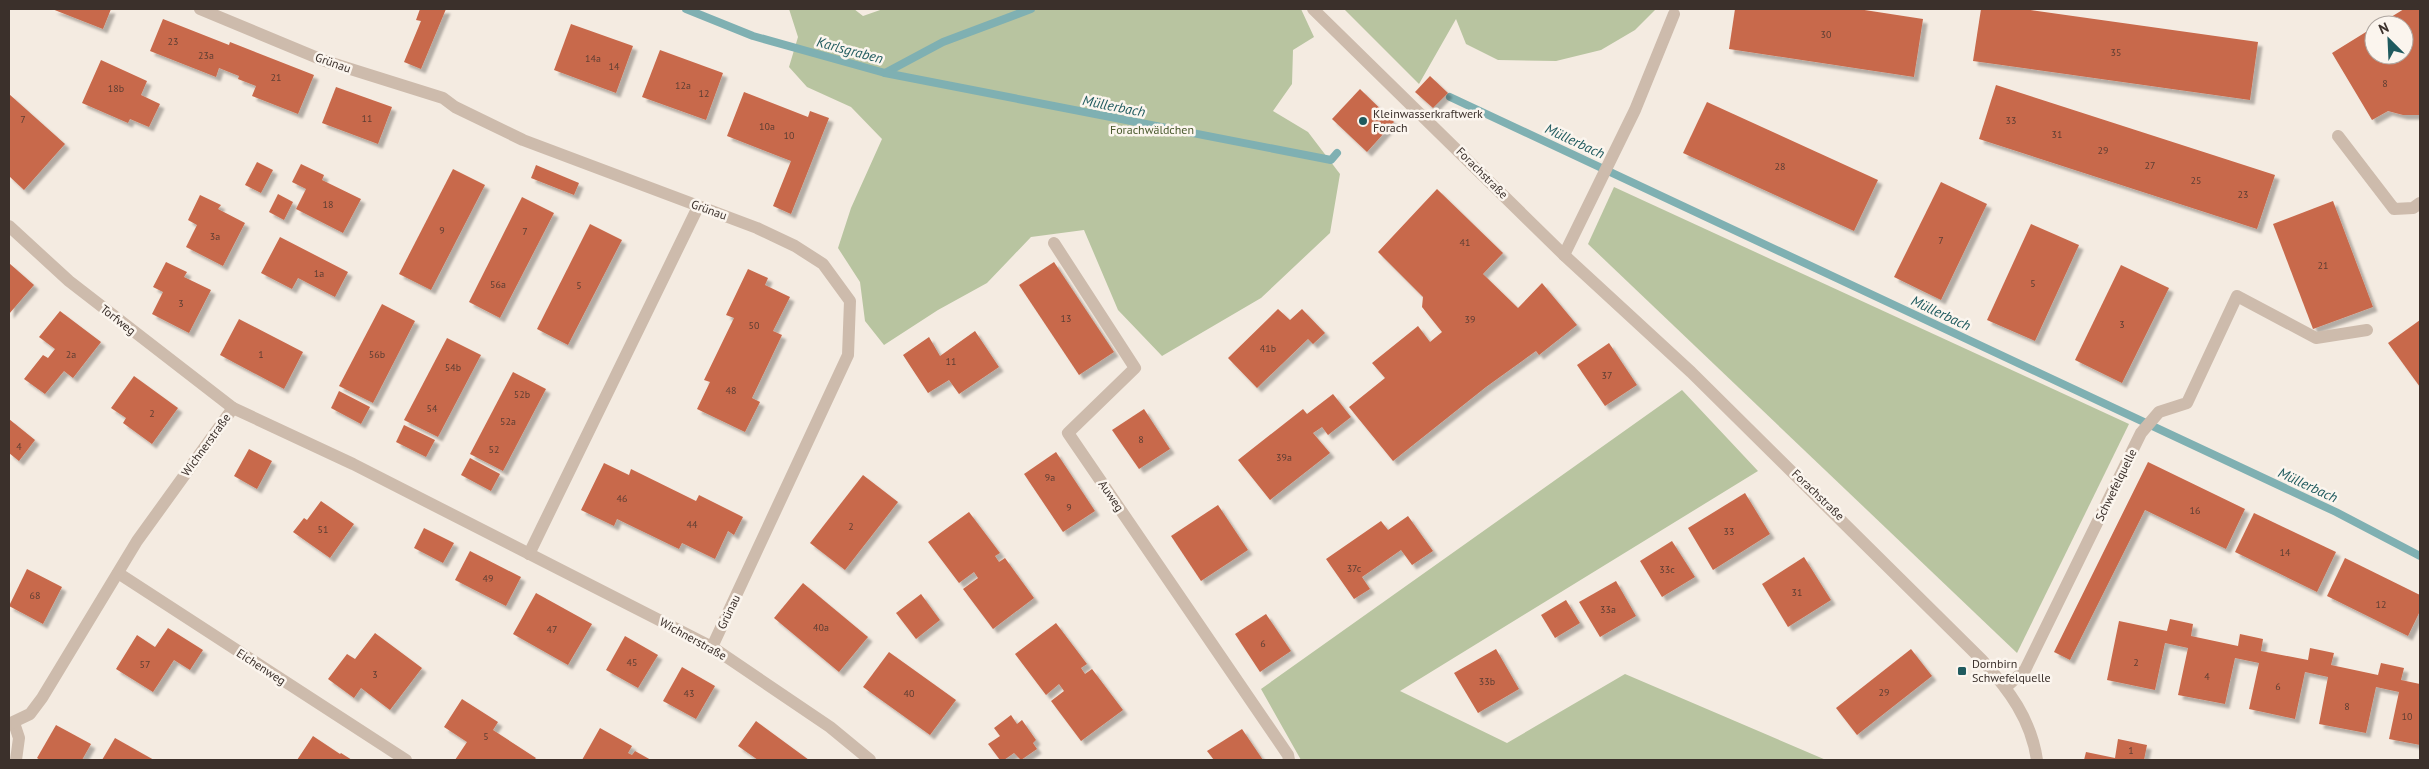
<svg xmlns="http://www.w3.org/2000/svg" width="2429" height="769" viewBox="0 0 2429 769" font-family="'PT Sans',sans-serif">
<style>
.green{fill:#b8c4a0}
.lines{fill:none;stroke-linecap:round;stroke-linejoin:round}
.stream{stroke:#7fb0b2;stroke-width:8}
.building{fill:#c8694b;filter:url(#shadow)}
.lane{stroke:#cdbbac;stroke-width:12}
.street{stroke:#cdbbac;stroke-width:12}
.poi-dot{fill:#1f5a5e;stroke:#fbf5ee;stroke-width:2}
.labels{text-anchor:middle;stroke-width:5;stroke-linejoin:round;paint-order:stroke}
.number-label{font-size:10px;fill:#5e3e33}
.street-label{font-size:12px;fill:#3b302b;stroke:#fbf5ee}
.poi-label{font-size:12px;fill:#3b302b;stroke:#fbf5ee;text-anchor:start}
.park-label{font-size:12px;fill:#4a5a2e;stroke:#fbf5ee}
.water-label{font-size:14px;font-style:italic;fill:#1f5a5e;stroke:#fbf5ee}
</style>
<defs>
<filter id="shadow"><feDropShadow dx="4.5" dy="4.5" stdDeviation="1" flood-color="#0004"/></filter>
</defs>
<rect width="100%" height="100%" fill="#f4ebe1"/>
<g class="green">
<path d="M789,9H854L863,16L883,9H1301L1314,37L1293,50L1292,84L1273,111L1308,132L1340,174L1330,233L1261,298L1162,356L1118,310L1084,230L1031,237L987,283L938,310L884,345L865,321L860,282L838,248L851,208L882,139L851,107L807,87L789,67L798,37Z"/>
<path d="M1344,9H1656L1635,30L1601,50L1556,61L1498,60L1466,44L1456,19L1419,84Z"/>
<path d="M1614,187L2129,424L2017,653L1588,244Z"/>
<path d="M1682,390L1758,471L1400,691L1507,743L1625,674L1826,760H1301L1261,689Z"/>
</g>
<g class="lines">
<g class="stream">
<path d="M686,9L753,36L885,73L943,42L1031,9"/>
<path d="M885,73L1331,160L1337,153"/>
<path d="M1450,97L2336,512L2420,556"/>
</g>
</g>
<g class="building">
<path d="M52,9H111L103,29Z"/>
<path d="M420,9H446L421,69L404,62L421,21L416,20Z"/>
<path d="M1735,9H1858L1923,19L1914,77L1729,49Z"/>
<path d="M1981,9H2023L2258,42L2250,100L1973,61Z"/>
<path d="M2404,9H2420V115H2403L2388,111L2372,120L2332,53L2374,27V55H2404V25H2378Z"/>
<path d="M163,19L229,45L230,42L314,75L298,114L252,96L256,86L238,79L239,76L219,68L216,77L150,51Z"/>
<path d="M571,24L633,46L616,93L554,70Z"/>
<path d="M660,50L723,73L706,120L642,97Z"/>
<path d="M101,60L147,81L141,95L160,104L149,127L130,119L128,123L82,103Z"/>
<path d="M1430,76L1448,93L1433,108L1415,92Z"/>
<path d="M1996,85L2275,175L2257,229L1979,139Z"/>
<path d="M336,87L392,107L378,144L322,123Z"/>
<path d="M1360,89L1394,122L1367,152L1332,119Z"/>
<path d="M744,92L808,117L810,111L829,118L791,214L773,206L791,161L727,136Z"/>
<path d="M9,94L65,144L24,190L9,176Z"/>
<path d="M1707,102L1878,180L1854,231L1683,153Z"/>
<path d="M257,162L273,170L261,193L245,185Z"/>
<path d="M301,164L324,175L322,180L361,199L343,233L296,209L306,189L292,182Z"/>
<path d="M536,165L579,183L574,195L531,178Z"/>
<path d="M453,169L485,185L431,290L399,274Z"/>
<path d="M1941,182L1987,204L1941,300L1894,277Z"/>
<path d="M1437,189L1503,253L1483,274L1518,308L1542,283L1577,325L1539,355L1536,351L1486,387L1393,461L1349,407L1385,378L1372,363L1418,326L1430,342L1442,332L1422,307L1423,297L1378,252Z"/>
<path d="M278,194L293,202L284,220L269,212Z"/>
<path d="M200,195L221,205L218,209L245,223L223,266L186,247L197,225L188,220Z"/>
<path d="M522,197L554,213L500,318L469,302Z"/>
<path d="M2333,201L2373,307L2313,329L2273,224Z"/>
<path d="M590,224L622,240L568,345L537,329Z"/>
<path d="M2031,224L2079,245L2035,341L1987,320Z"/>
<path d="M280,237L348,272L335,297L298,278L292,289L261,273Z"/>
<path d="M166,262L187,272L184,277L211,290L189,333L152,314L163,292L153,287Z"/>
<path d="M1054,262L1114,352L1079,375L1019,285Z"/>
<path d="M9,263L34,285L9,314Z"/>
<path d="M2121,265L2169,288L2122,383L2075,360Z"/>
<path d="M748,269L768,278L765,285L790,297L773,331L782,335L752,398L760,402L745,432L697,409L710,382L704,380L734,318L726,315Z"/>
<path d="M382,304L415,321L373,403L339,386Z"/>
<path d="M1278,309L1290,320L1302,309L1325,333L1313,344L1308,339L1257,388L1228,358Z"/>
<path d="M60,311L101,342L73,378L64,371L45,394L24,379L43,355L48,358L55,349L39,337Z"/>
<path d="M239,319L303,352L284,389L220,355Z"/>
<path d="M2420,320V387L2388,343Z"/>
<path d="M975,331L999,367L959,394L949,380L928,393L903,355L929,337L940,356Z"/>
<path d="M447,338L481,355L438,437L404,420Z"/>
<path d="M1609,343L1637,385L1605,406L1577,365Z"/>
<path d="M513,372L546,389L503,471L470,454Z"/>
<path d="M134,376L178,408L152,444L123,423L126,418L111,408Z"/>
<path d="M339,391L370,407L361,424L331,408Z"/>
<path d="M1333,394L1351,417L1328,435L1322,427L1313,433L1330,453L1270,500L1238,460L1303,409L1307,414Z"/>
<path d="M1144,409L1170,449L1139,469L1112,430Z"/>
<path d="M9,419L35,440L19,461L9,453Z"/>
<path d="M404,425L435,440L426,457L396,442Z"/>
<path d="M249,449L272,461L257,489L234,476Z"/>
<path d="M1056,452L1095,511L1063,532L1024,474Z"/>
<path d="M470,458L500,474L491,491L461,475Z"/>
<path d="M2148,462L2245,509L2226,549L2145,510L2070,660L2054,652Z"/>
<path d="M604,463L629,475L631,469L696,501L699,495L743,517L734,535L728,531L715,559L682,543L679,549L617,519L614,526L581,510Z"/>
<path d="M863,475L898,502L845,570L810,543Z"/>
<path d="M1745,493L1770,534L1713,570L1688,528Z"/>
<path d="M321,501L354,524L330,558L293,532L304,518L307,520Z"/>
<path d="M1218,505L1248,550L1201,581L1171,536Z"/>
<path d="M969,512L1000,553L995,556L999,562L1005,558L1034,598L993,629L963,589L978,578L974,572L959,583L928,542Z"/>
<path d="M2254,513L2336,552L2317,592L2235,552Z"/>
<path d="M1408,516L1433,551L1412,565L1401,550L1362,577L1370,589L1354,599L1326,559L1381,521L1388,530Z"/>
<path d="M424,528L454,543L443,563L414,548Z"/>
<path d="M1672,541L1695,577L1662,597L1640,561Z"/>
<path d="M470,551L521,577L506,606L455,580Z"/>
<path d="M1804,557L1831,600L1788,627L1762,584Z"/>
<path d="M2345,558L2420,595V611L2408,636L2327,596Z"/>
<path d="M27,569L62,587L43,624L9,606Z"/>
<path d="M1616,581L1636,616L1600,637L1579,602Z"/>
<path d="M803,583L868,637L839,672L774,618Z"/>
<path d="M536,593L592,624L568,665L513,634Z"/>
<path d="M921,594L940,620L916,639L896,613Z"/>
<path d="M1566,600L1580,623L1555,638L1541,615Z"/>
<path d="M1266,614L1291,651L1260,672L1235,634Z"/>
<path d="M2170,619L2193,624L2191,636L2238,646L2240,634L2263,639L2261,651L2308,660L2310,648L2334,653L2331,665L2378,675L2381,663L2404,668L2401,680L2420,684V745L2389,739L2399,692L2376,687L2366,733L2319,724L2328,677L2305,672L2295,719L2249,709L2259,663L2235,658L2225,704L2178,695L2188,648L2165,643L2155,690L2107,680L2119,621L2167,631Z"/>
<path d="M1056,623L1087,664L1081,668L1085,674L1092,669L1123,710L1081,741L1051,701L1064,691L1059,684L1046,695L1015,654Z"/>
<path d="M168,628L203,650L190,670L174,660L153,692L116,669L137,635L155,647Z"/>
<path d="M375,633L422,668L390,710L361,688L354,698L328,679L347,654L355,659Z"/>
<path d="M625,636L658,655L638,688L606,670Z"/>
<path d="M1496,649L1519,689L1478,713L1454,673Z"/>
<path d="M1911,649L1932,676L1857,735L1836,708Z"/>
<path d="M889,652L956,700L930,735L863,687Z"/>
<path d="M682,667L715,686L696,719L663,701Z"/>
<path d="M462,699L498,722L493,730L536,758L534,760H455L467,742L444,727Z"/>
<path d="M1011,715L1017,724L1022,720L1036,740L1033,743L1037,749L1021,760L1014,753L1004,760H1000L988,744L1000,736L994,728Z"/>
<path d="M756,721L764,727L809,760H758L738,746Z"/>
<path d="M56,725L91,744L82,760H40L37,758Z"/>
<path d="M600,728L632,746L628,753L632,755L635,751L651,760H582Z"/>
<path d="M1242,729L1263,760H1214L1207,751Z"/>
<path d="M313,736L340,754L341,753L352,760H297Z"/>
<path d="M115,738L154,760H102Z"/>
<path d="M2118,739L2147,745L2144,760H2084L2086,752L2115,758Z"/>
</g>
<g class="lines">
<g class="lane">
<path d="M2006,687L2025,670L2141,433L2159,412L2187,403L2237,296L2316,338L2367,330"/>
<path d="M14,723L19,738L16,760"/>
</g>
<g class="street">
<path d="M200,9L325,61L443,98L455,107L523,140L757,228L795,246L823,264L850,301L848,355L712,647"/>
<path d="M1313,9L1564,255L1691,372L1982,660C2009,690 2031,719 2037,760"/>
<path d="M2338,136L2394,209L2413,208L2420,203"/>
<path d="M9,226L69,281L233,408"/>
<path d="M1054,243L1135,368L1068,433L1288,755L1289,760"/>
<path d="M1564,255L1635,110L1674,14"/>
<path d="M529,554L698,207"/>
<path d="M118,573L406,760"/>
<path d="M9,724L30,714L42,698L137,541L233,408L353,464L712,647L830,727L870,760"/>
</g>
</g>
<g class="poi-dot">
<circle cx="1363" cy="121" r="5"/>
<rect x="1957" y="666" width="10" height="10" rx="2.5"/>
</g>
<g class="labels">
<g class="number-label">
<text x="1826" y="38">30</text>
<text x="173" y="45">23</text>
<text x="2116" y="56">35</text>
<text x="206" y="59">23a</text>
<text x="593" y="62">14a</text>
<text x="614" y="70">14</text>
<text x="276" y="81">21</text>
<text x="2385" y="87">8</text>
<text x="683" y="89">12a</text>
<text x="116" y="92">18b</text>
<text x="704" y="97">12</text>
<text x="367" y="122">11</text>
<text x="23" y="123">7</text>
<text x="2011" y="124">33</text>
<text x="767" y="130">10a</text>
<text x="2057" y="138">31</text>
<text x="789" y="139">10</text>
<text x="2103" y="154">29</text>
<text x="2150" y="169">27</text>
<text x="1780" y="170">28</text>
<text x="2196" y="184">25</text>
<text x="2243" y="198">23</text>
<text x="328" y="208">18</text>
<text x="442" y="234">9</text>
<text x="525" y="235">7</text>
<text x="215" y="240">3a</text>
<text x="1941" y="244">7</text>
<text x="1465" y="246">41</text>
<text x="2323" y="269">21</text>
<text x="319" y="277">1a</text>
<text x="2033" y="287">5</text>
<text x="498" y="288">56a</text>
<text x="579" y="289">5</text>
<text x="181" y="307">3</text>
<text x="1066" y="322">13</text>
<text x="1470" y="323">39</text>
<text x="2122" y="328">3</text>
<text x="754" y="329">50</text>
<text x="1268" y="352">41b</text>
<text x="71" y="358">2a</text>
<text x="261" y="358">1</text>
<text x="377" y="358">56b</text>
<text x="951" y="365">11</text>
<text x="453" y="371">54b</text>
<text x="1607" y="379">37</text>
<text x="731" y="394">48</text>
<text x="522" y="398">52b</text>
<text x="432" y="412">54</text>
<text x="152" y="417">2</text>
<text x="508" y="425">52a</text>
<text x="1141" y="443">8</text>
<text x="19" y="450">4</text>
<text x="494" y="453">52</text>
<text x="1284" y="461">39a</text>
<text x="1050" y="481">9a</text>
<text x="622" y="502">46</text>
<text x="1069" y="511">9</text>
<text x="2195" y="514">16</text>
<text x="692" y="528">44</text>
<text x="851" y="530">2</text>
<text x="323" y="533">51</text>
<text x="1729" y="535">33</text>
<text x="2285" y="556">14</text>
<text x="1354" y="572">37c</text>
<text x="1667" y="573">33c</text>
<text x="488" y="582">49</text>
<text x="1797" y="596">31</text>
<text x="35" y="599">68</text>
<text x="2381" y="608">12</text>
<text x="1608" y="613">33a</text>
<text x="821" y="631">40a</text>
<text x="552" y="633">47</text>
<text x="1263" y="647">6</text>
<text x="632" y="666">45</text>
<text x="2136" y="666">2</text>
<text x="145" y="668">57</text>
<text x="375" y="678">3</text>
<text x="2207" y="680">4</text>
<text x="1487" y="685">33b</text>
<text x="2278" y="690">6</text>
<text x="1884" y="696">29</text>
<text x="689" y="697">43</text>
<text x="909" y="697">40</text>
<text x="2347" y="710">8</text>
<text x="2407" y="720">10</text>
<text x="486" y="740">5</text>
<text x="2131" y="754">1</text>
</g>
<g class="street-label">
<text transform="translate(333 63) rotate(20)" y="4">Grünau</text>
<text transform="translate(1482 173) rotate(45)" y="4">Forachstraße</text>
<text transform="translate(709 210) rotate(20)" y="4">Grünau</text>
<text transform="translate(118 320) rotate(38)" y="4">Torfweg</text>
<text transform="translate(206 445) rotate(-54)" y="4">Wichnerstraße</text>
<text transform="translate(2116 485) rotate(-64)" y="4">Schwefelquelle</text>
<text transform="translate(1818 495) rotate(44)" y="4">Forachstraße</text>
<text transform="translate(1111 496) rotate(56)" y="4">Auweg</text>
<text transform="translate(729 612) rotate(-64)" y="4">Grünau</text>
<text transform="translate(693 639) rotate(29)" y="4">Wichnerstraße</text>
<text transform="translate(261 667) rotate(33)" y="4">Eichenweg</text>
</g>
<g class="poi-label">
<text x="1373" y="118">Kleinwasserkraftwerk<tspan x="1373" dy="14">Forach</tspan></text>
<text x="1972" y="668">Dornbirn<tspan x="1972" dy="14">Schwefelquelle</tspan></text>
</g>
<g class="park-label">
<text x="1152" y="134">Forachwäldchen</text>
</g>
<g class="water-label">
<text transform="translate(850 50) rotate(15)" y="5">Karlsgraben</text>
<text transform="translate(1114 106) rotate(11)" y="5">Müllerbach</text>
<text transform="translate(1575 141) rotate(25)" y="5">Müllerbach</text>
<text transform="translate(1941 313) rotate(25)" y="5">Müllerbach</text>
<text transform="translate(2308 485) rotate(25)" y="5">Müllerbach</text>
</g>
</g>
<rect width="2429" height="769" fill="none" stroke="#3b302b" stroke-width="20"/>
<g transform="translate(2389 40) rotate(336)"><circle r="24" fill="#fbf5ee" stroke="#aea6a0"/>
<path d="M0-4L9 19L0 12L-9 19Z" fill="#1f5a5e"/>
<text y="-8" font-size="14" font-weight="bold" text-anchor="middle" fill="#3b302b">N</text>
</g>
</svg>
